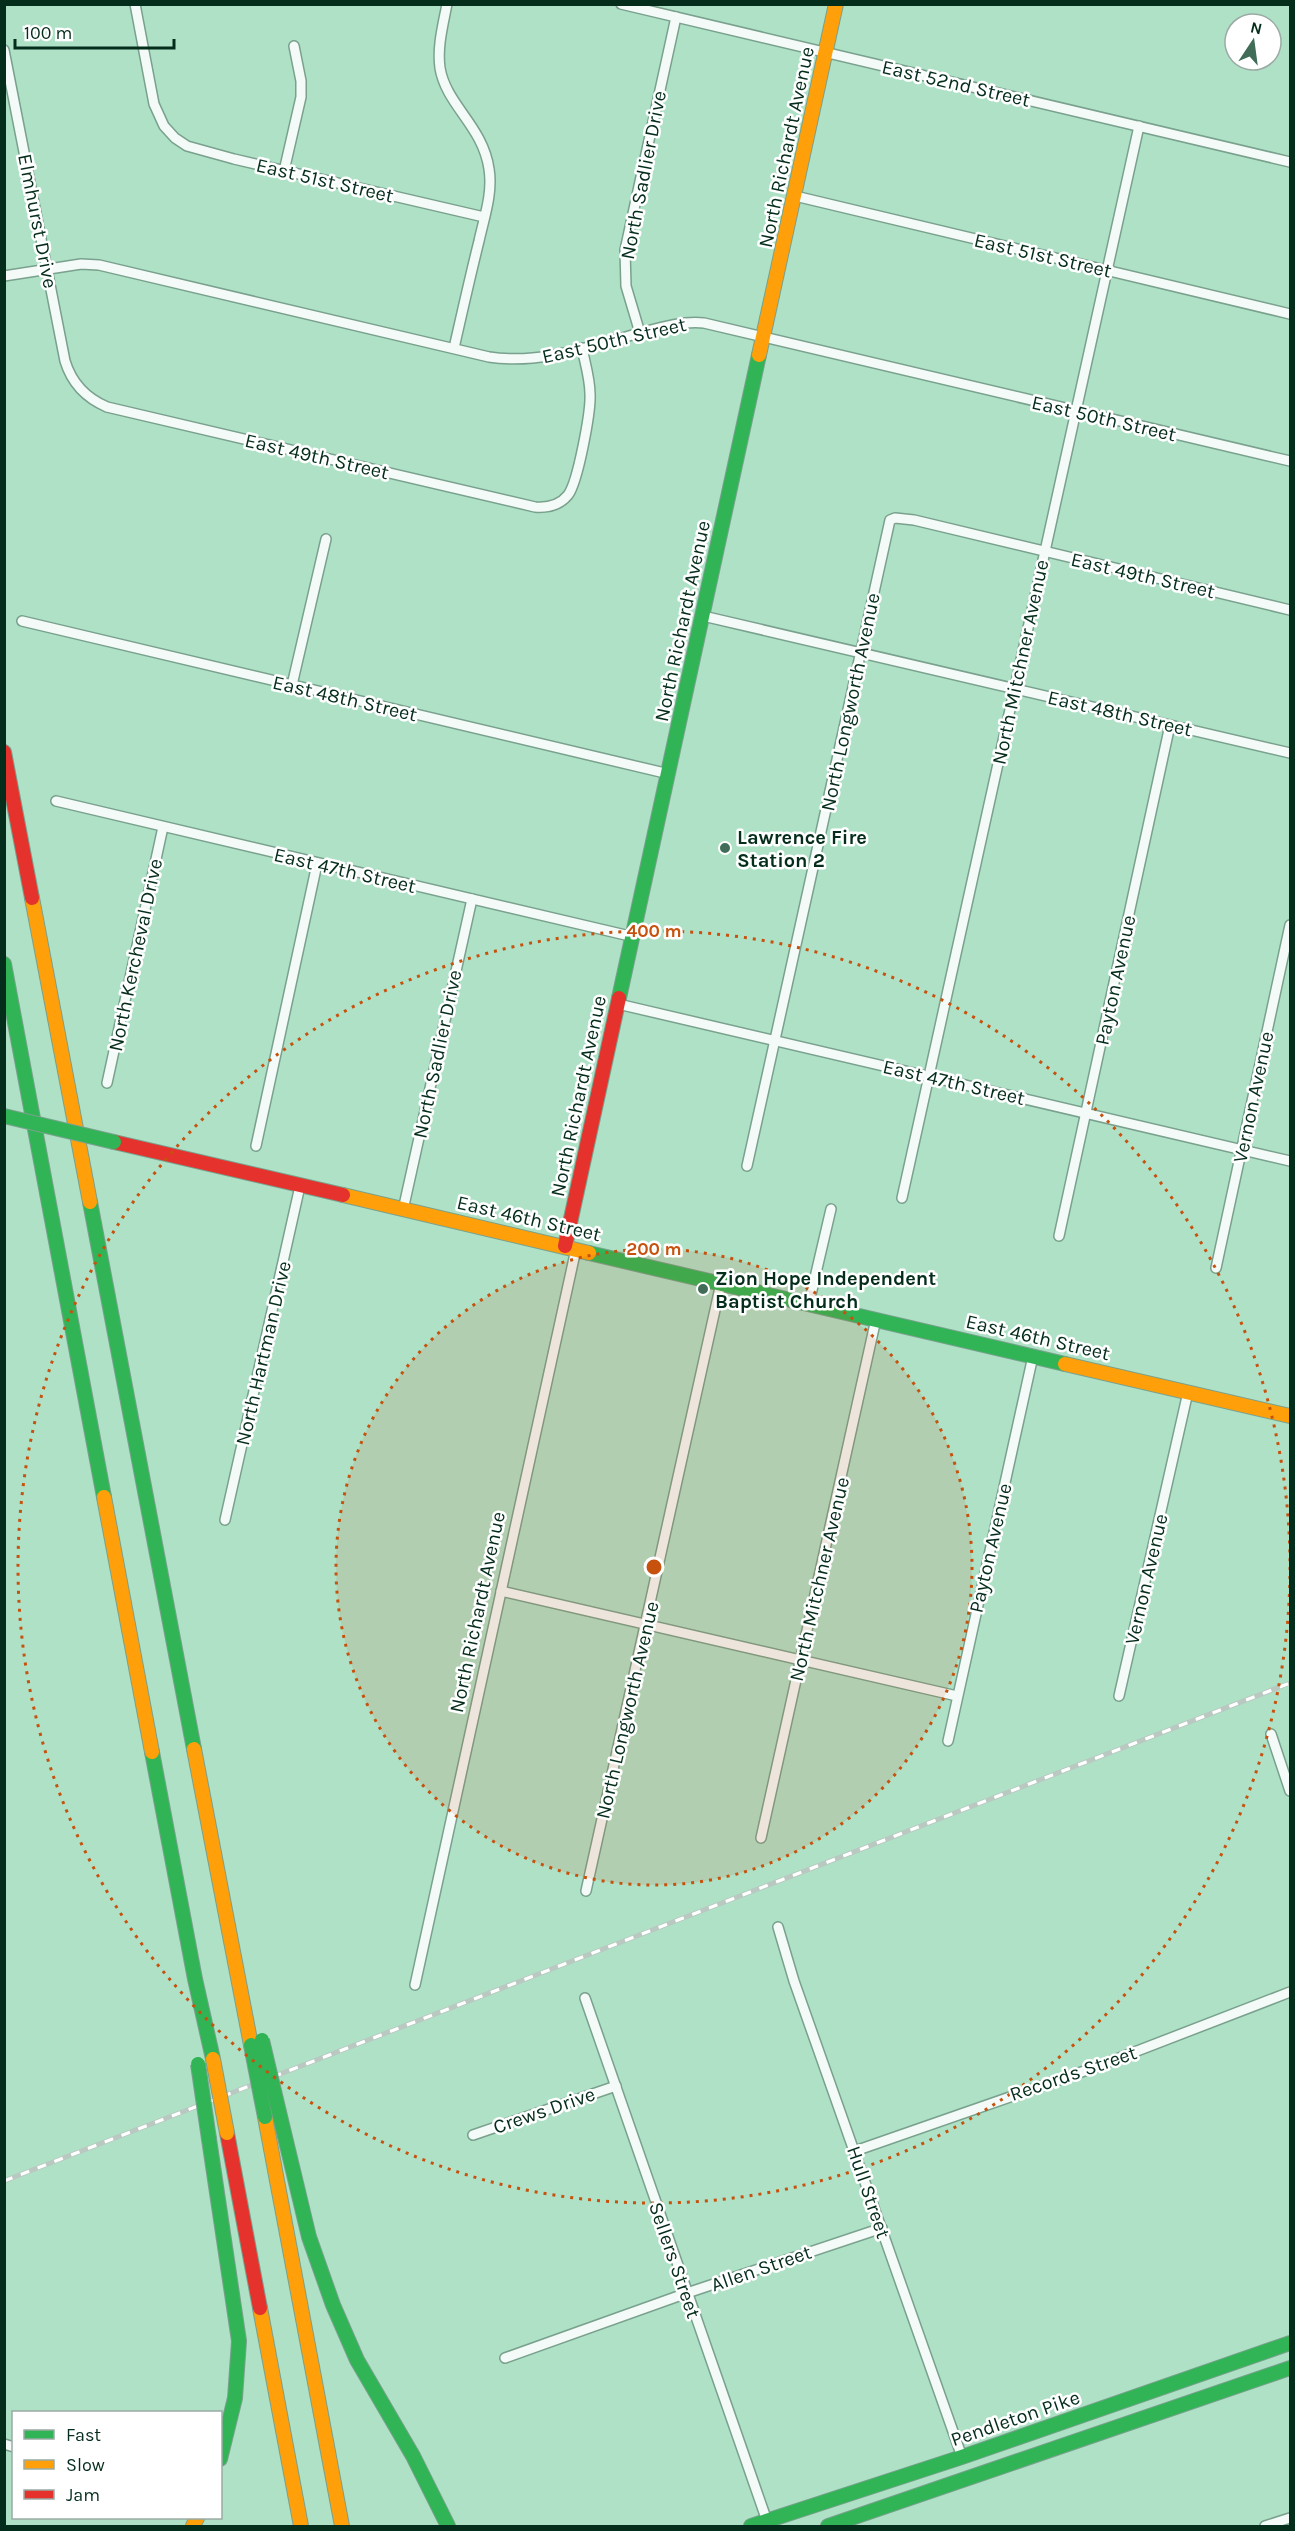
<svg xmlns="http://www.w3.org/2000/svg" width="1295" height="2531" viewBox="0 0 1295 2531" font-family="Karla,sans-serif">
<style>
.lines{fill:none;stroke-linecap:round;stroke-linejoin:round}
.street-casing{stroke:#79a18d;stroke-width:12}
.fast-casing{stroke:#79a18d;stroke-width:16}
.slow-casing{stroke:#79a18d;stroke-width:16}
.jam-casing{stroke:#79a18d;stroke-width:16}
.street{stroke:#f3faf7;stroke-width:9}
.fast{stroke:#30b455;stroke-width:14}
.slow{stroke:#ff9f0a;stroke-width:14}
.jam{stroke:#e5322d;stroke-width:14}
.rail-casing{stroke:#b9c8c0;stroke-width:5}
.rail{stroke:#fff;stroke-width:3;stroke-dasharray:9;stroke-linecap:butt}
.fast-bridge-casing{stroke:#79a18d;stroke-width:16;stroke-linecap:butt}
.slow-bridge-casing{stroke:#79a18d;stroke-width:16;stroke-linecap:butt}
.fast-bridge{stroke:#30b455;stroke-width:14}
.slow-bridge{stroke:#ff9f0a;stroke-width:14}
.ring{fill:none;stroke:#c6520e;stroke-width:3;stroke-dasharray:3 6}
.poi-dot{fill:#406c58;stroke:#fff;stroke-width:2}
.labels{text-anchor:middle;stroke-width:5;stroke-linejoin:round;paint-order:stroke}
.street-label{font-size:20px;fill:#052d1c;stroke:#fff}
.poi-label{font-size:20px;font-weight:bold;fill:#052d1c;stroke:#fff;text-anchor:start}
.centre{fill:#c6520e;stroke:#fff;stroke-width:3}
.ring-label{font-size:18px;text-anchor:middle;font-weight:bold;fill:#c6520e;stroke:#fff;stroke-width:5;stroke-linejoin:round;paint-order:stroke}
</style>
<rect width="100%" height="100%" fill="#afe1c7"/>
<g class="lines">
<defs>
<g id="street">
<path d="M135,4L154,104L164,126L175,138L187,146L234,159L484,217"/>
<path d="M447,4C443,25 437,47 440,68C446,105 483,126 489,169C493,193 484,218 479,241C470,277 462,313 454,348"/>
<path d="M621,4L1290,162"/>
<path d="M4,50L65,361C72,384 86,398 107,407L535,507C548,508 560,505 568,495C578,482 591,411 590,394C590,379 585,363 582,348"/>
<path d="M284,171L301,97V81L294,46"/>
<path d="M795,196L1290,314"/>
<path d="M4,276L81,264L99,265L489,357C540,365 591,346 640,333C662,327 682,321 704,323L1290,461"/>
<path d="M640,333L626,286L625,250L676,17"/>
<path d="M703,616L1290,753"/>
<path d="M22,621L669,774"/>
<path d="M292,685L326,539"/>
<path d="M56,801L634,937"/>
<path d="M618,1004L1290,1161"/>
<path d="M107,1083L163,827"/>
<path d="M256,1146L317,864"/>
<path d="M747,1166L890,520L895,518L914,520L1290,610"/>
<path d="M902,1198L1139,126"/>
<path d="M403,1210L472,899"/>
<path d="M1059,1236L1170,725"/>
<path d="M1216,1268L1290,925"/>
<path d="M809,1303L831,1209"/>
<path d="M225,1520L300,1186"/>
<path d="M501,1591L957,1696"/>
<path d="M1119,1696L1188,1392"/>
<path d="M1271,1734L1290,1791"/>
<path d="M948,1741L1033,1356"/>
<path d="M761,1838L876,1319"/>
<path d="M586,1891L721,1283"/>
<path d="M778,1927L794,1981L962,2457"/>
<path d="M415,1985L576,1249"/>
<path d="M585,1998L767,2521"/>
<path d="M473,2135L616,2086"/>
<path d="M855,2151L1093,2068L1290,1992"/>
<path d="M505,2358L687,2293L882,2228"/>
<path d="M4,2444L14,2447"/>
<path d="M1265,2526L1290,2518"/>
</g>
<g id="fast">
<path d="M4,964L104,1497"/>
<path d="M619,998L759,355"/>
<path d="M90,1202L194,1749"/>
<path d="M589,1253L1065,1364"/>
<path d="M152,1752L195,1979L213,2059"/>
<path d="M279,2112L309,2237L333,2305L357,2360L413,2456L448,2526"/>
<path d="M209,2139L239,2341L235,2398L220,2459"/>
<path d="M751,2526L962,2457L1290,2343"/>
<path d="M828,2526L1290,2368"/>
</g>
<g id="slow">
<path d="M759,355L836,4"/>
<path d="M32,898L90,1202"/>
<path d="M343,1195L589,1253"/>
<path d="M1065,1364L1290,1416"/>
<path d="M104,1497L152,1752"/>
<path d="M194,1749L251,2045"/>
<path d="M265,2117L342,2526"/>
<path d="M260,2308L301,2526"/>
<path d="M193,2526L197,2518"/>
</g>
<g id="jam">
<path d="M4,752L32,898"/>
<path d="M114,1142L343,1195"/>
<path d="M565,1246L619,998"/>
<path d="M227,2133L260,2308"/>
</g>
</defs>
<use href="#street" class="street-casing"/>
<use href="#fast" class="fast-casing"/>
<use href="#slow" class="slow-casing"/>
<use href="#jam" class="jam-casing"/>
<use href="#street" class="street"/>
<use href="#fast" class="fast"/>
<use href="#slow" class="slow"/>
<use href="#jam" class="jam"/>
<defs>
<path id="rail" d="M4,2181L1290,1683"/>
</defs>
<use href="#rail" class="rail-casing"/>
<use href="#rail" class="rail"/>
<defs>
<g id="fast-bridge">
<path d="M4,1116L114,1142"/>
<path d="M262,2040L279,2112"/>
<path d="M251,2045L265,2117"/>
<path d="M198,2064L209,2139"/>
</g>
<path id="slow-bridge" d="M213,2059L227,2133"/>
</defs>
<use href="#fast-bridge" class="fast-bridge-casing"/>
<use href="#slow-bridge" class="slow-bridge-casing"/>
<use href="#fast-bridge" class="fast-bridge"/>
<use href="#slow-bridge" class="slow-bridge"/>
</g>
<circle cx="654" cy="1567" r="318" fill="#c6520e" fill-opacity=".12"/>
<g class="ring">
<circle cx="654" cy="1567" r="318"/>
<circle cx="654" cy="1567" r="636"/>
</g>
<g class="poi-dot">
<circle cx="725" cy="848" r="6"/>
<circle cx="703" cy="1289" r="6"/>
</g>
<g class="labels">
<g class="street-label">
<text transform="translate(956 83) rotate(13)" y="7">East 52nd Street</text>
<text transform="translate(786 147) rotate(-78)" y="7">North Richardt Avenue</text>
<text transform="translate(643 175) rotate(-79)" y="7">North Sadlier Drive</text>
<text transform="translate(325 180) rotate(13)" y="7">East 51st Street</text>
<text transform="translate(38 221) rotate(79)" y="7">Elmhurst Drive</text>
<text transform="translate(1043 255) rotate(13)" y="7">East 51st Street</text>
<text transform="translate(614 340) rotate(-13)" y="7">East 50th Street</text>
<text transform="translate(1104 418) rotate(13)" y="7">East 50th Street</text>
<text transform="translate(317 456) rotate(13)" y="7">East 49th Street</text>
<text transform="translate(1143 575) rotate(13)" y="7">East 49th Street</text>
<text transform="translate(682 621) rotate(-78)" y="7">North Richardt Avenue</text>
<text transform="translate(1020 662) rotate(-78)" y="7">North Mitchner Avenue</text>
<text transform="translate(345 698) rotate(13)" y="7">East 48th Street</text>
<text transform="translate(850 702) rotate(-78)" y="7">North Longworth Avenue</text>
<text transform="translate(1120 713) rotate(13)" y="7">East 48th Street</text>
<text transform="translate(345 870) rotate(13)" y="7">East 47th Street</text>
<text transform="translate(135 955) rotate(-78)" y="7">North Kercheval Drive</text>
<text transform="translate(1115 980) rotate(-78)" y="7">Payton Avenue</text>
<text transform="translate(437 1054) rotate(-78)" y="7">North Sadlier Drive</text>
<text transform="translate(954 1082) rotate(13)" y="7">East 47th Street</text>
<text transform="translate(578 1096) rotate(-78)" y="7">North Richardt Avenue</text>
<text transform="translate(1253 1097) rotate(-78)" y="7">Vernon Avenue</text>
<text transform="translate(529 1218) rotate(13)" y="7">East 46th Street</text>
<text transform="translate(1038 1337) rotate(13)" y="7">East 46th Street</text>
<text transform="translate(263 1353) rotate(-77)" y="7">North Hartman Drive</text>
<text transform="translate(990 1548) rotate(-77)" y="7">Payton Avenue</text>
<text transform="translate(819 1579) rotate(-77)" y="7">North Mitchner Avenue</text>
<text transform="translate(1146 1579) rotate(-77)" y="7">Vernon Avenue</text>
<text transform="translate(477 1612) rotate(-78)" y="7">North Richardt Avenue</text>
<text transform="translate(627 1710) rotate(-77)" y="7">North Longworth Avenue</text>
<text transform="translate(1073 2073) rotate(-19)" y="7">Records Street</text>
<text transform="translate(544 2110) rotate(-19)" y="7">Crews Drive</text>
<text transform="translate(869 2192) rotate(71)" y="7">Hull Street</text>
<text transform="translate(675 2260) rotate(71)" y="7">Sellers Street</text>
<text transform="translate(761 2268) rotate(-19)" y="7">Allen Street</text>
<text transform="translate(1015 2418) rotate(-19)" y="7">Pendleton Pike</text>
</g>
<g class="poi-label">
<text x="737" y="844">Lawrence Fire<tspan x="737" dy="23">Station 2</tspan></text>
<text x="715" y="1285">Zion Hope Independent<tspan x="715" dy="23">Baptist Church</tspan></text>
</g>
</g>
<circle cx="654" cy="1567" r="9" class="centre"/>
<g class="ring-label">
<text x="654" y="937">400 m</text>
<text x="654" y="1255">200 m</text>
</g>
<rect width="1295" height="2531" fill="none" stroke="#052d1c" stroke-width="12"/>
<rect x="12" y="2411" width="210" height="108" fill="#ffffff" stroke="#9baba4" stroke-width="1.5"/>
<rect x="24" y="2430" width="30" height="9" fill="#30b455" stroke="#9baba4" stroke-width="1.5"/>
<text x="66" y="2441" font-size="18" fill="#052d1c">Fast</text>
<rect x="24" y="2460" width="30" height="9" fill="#ff9f0a" stroke="#9baba4" stroke-width="1.5"/>
<text x="66" y="2471" font-size="18" fill="#052d1c">Slow</text>
<rect x="24" y="2490" width="30" height="9" fill="#e5322d" stroke="#9baba4" stroke-width="1.5"/>
<text x="66" y="2501" font-size="18" fill="#052d1c">Jam</text>
<g transform="translate(1253 42) rotate(13)"><circle r="28" fill="#ffffff" stroke="#9baba4" stroke-width="1.5"/>
<path d="M0-4.5L10 22L0 15L-10 22Z" fill="#406c58"/>
<text y="-9" font-size="16" font-weight="bold" text-anchor="middle" fill="#052d1c">N</text>
</g>
<path d="M15 39v9h159v-9" fill="none" stroke="#052d1c" stroke-width="3"/>
<text x="24" y="39" font-size="18" fill="#052d1c" stroke="#ffffff" stroke-width="4.5" paint-order="stroke">100 m</text>
</svg>
